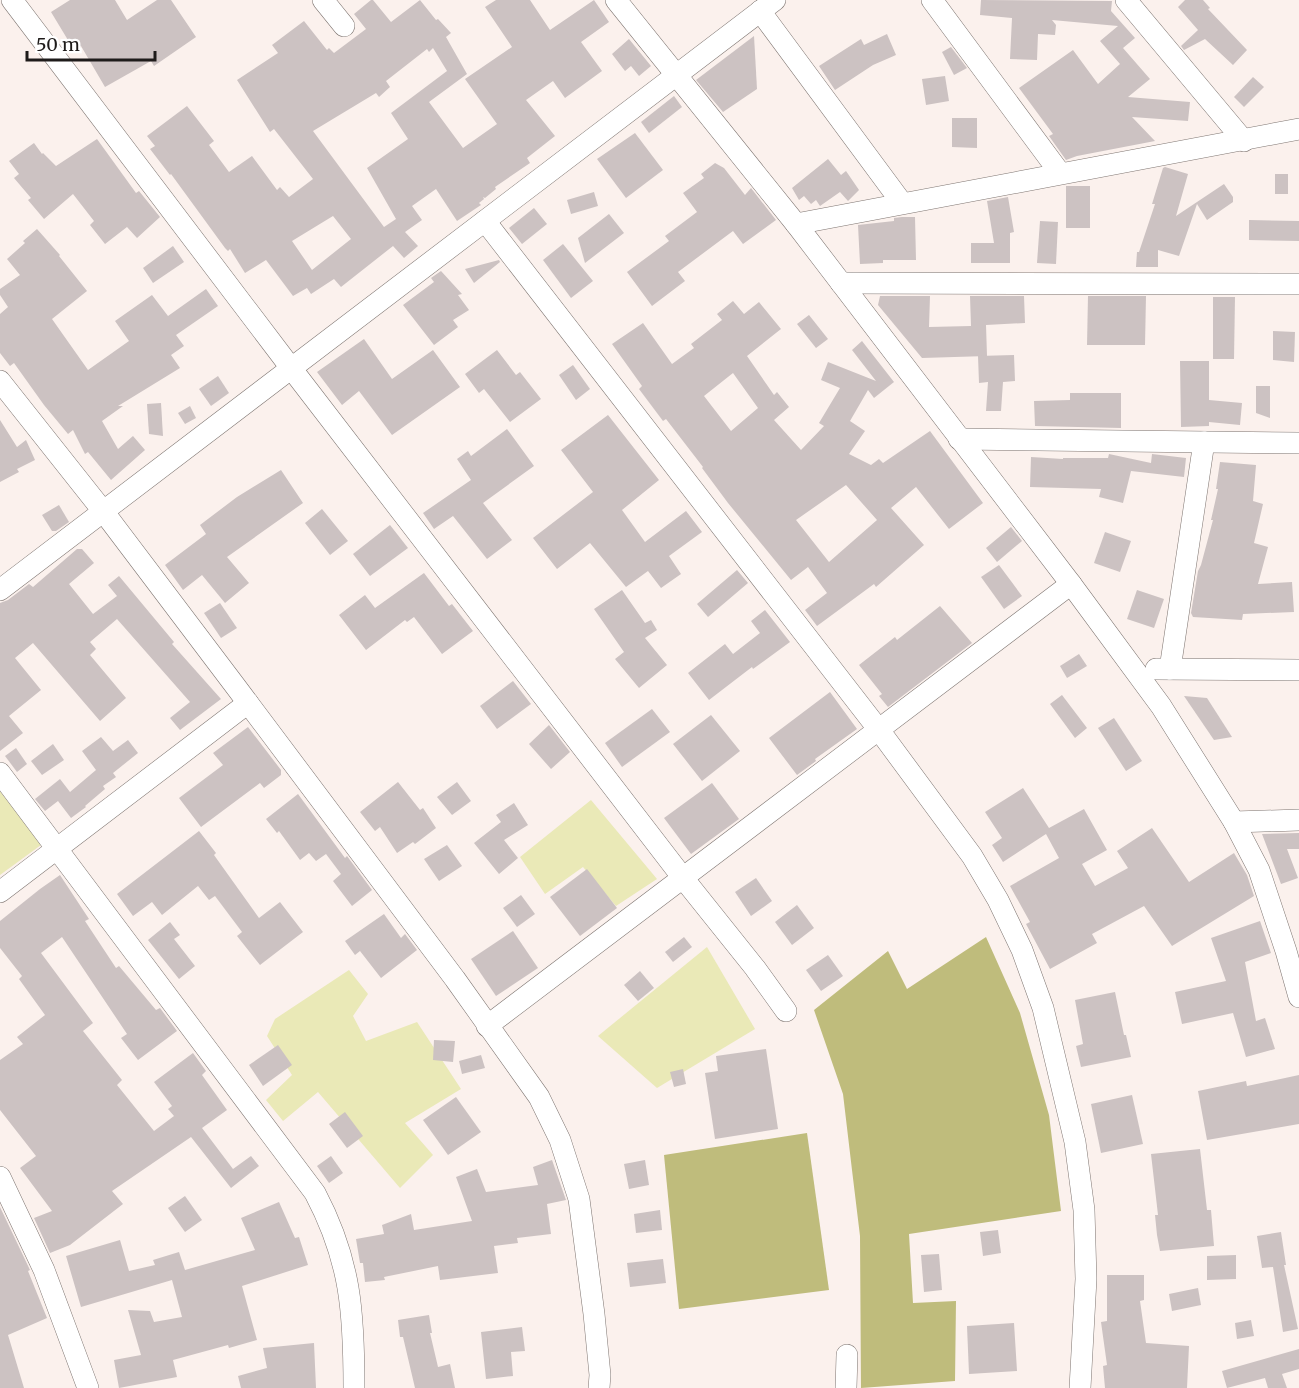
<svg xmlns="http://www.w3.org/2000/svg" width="1299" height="1388" viewBox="0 0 1299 1388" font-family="Merriweather,serif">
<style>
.green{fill:#eae9b7}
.forest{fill:#bfbc7c}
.building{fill:#ccc2c2;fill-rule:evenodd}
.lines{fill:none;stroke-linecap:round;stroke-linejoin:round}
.street-casing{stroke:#7e7571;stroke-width:22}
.street{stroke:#fff;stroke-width:21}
</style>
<rect width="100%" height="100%" fill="#fbf1ed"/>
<g class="green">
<path d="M0,791L41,845L0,875Z"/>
<path d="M591,800L657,879L616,906L583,867L545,894L520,857Z"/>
<path d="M707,947L755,1029L657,1088L598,1036Z"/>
<path d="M349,970L368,994L353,1016L366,1041L417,1022L461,1089L405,1123L433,1155L400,1188L318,1092L283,1121L266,1100L292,1075L267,1036L275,1019Z"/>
</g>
<g class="forest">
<path d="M986,937L1020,1013L1049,1115L1061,1211L909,1234L913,1303L956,1301L955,1381L861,1388L860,1236L852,1170L843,1094L814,1010L888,951L907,989Z"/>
<path d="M807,1133L829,1290L679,1309L664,1155Z"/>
</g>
<g class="building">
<path d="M70,0H115L127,20L157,0H171L196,37L154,66L151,61L105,87L81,46L74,50L51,12Z"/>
<path d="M371,0H373L391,22L420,0L436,20L438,19L451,33L446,37L467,74L429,102L463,148L497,124L465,79L512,47L485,7L496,0H530L550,30L594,0L609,22L581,42L602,71L565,98L553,81L526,100L555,136L527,158L530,163L495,187L496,189L485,198L483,197L484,199L479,203L481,205L457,221L436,189L412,206L422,220L405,232L418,246L404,258L393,246L341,287L334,279L311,294L307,288L293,296L266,260L245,273L230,249L228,251L225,248L171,174L170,175L150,149L155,146L147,136L187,106L214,141L209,145L229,172L252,156L277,190L280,187L289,197L313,179L274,129L270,132L237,80L278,53L272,45L304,21L327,50L329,48L334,53L366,29L354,14ZM433,48L447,71L391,113L408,139L367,168L396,219L384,227L313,131L376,93L379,97L390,87L386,81L427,49L429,52ZM333,216L351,239L312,270L292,241Z"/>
<path d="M981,0L1112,1L1111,11L1135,38L1123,48L1150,79L1128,97L1190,102L1188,121L1132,117L1155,141L1077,156L1066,160L1049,136L1053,134L1019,88L1073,50L1098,84L1120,64L1100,41L1118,26L1052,20L1056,25L1055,35L1038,34L1037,60L1010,59L1012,18L980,15Z"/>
<path d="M1185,0H1203L1210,8L1208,9L1247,50L1233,65L1205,39L1184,50L1181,46L1198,30L1178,7Z"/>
<path d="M887,34L896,55L873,65L835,90L819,66L861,39L864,45Z"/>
<path d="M754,36L757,89L723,112L696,80Z"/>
<path d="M629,39L651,66L639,76L631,66L625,71L612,54Z"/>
<path d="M951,47L967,68L954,75L942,52Z"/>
<path d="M945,76L949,101L926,105L922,79Z"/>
<path d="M1253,77L1264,87L1244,107L1234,97Z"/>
<path d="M674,96L682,107L649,133L641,122Z"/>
<path d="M952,118H977V148L952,147Z"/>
<path d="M635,133L663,170L626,198L597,159Z"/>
<path d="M97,139L136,193L139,191L160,217L137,238L127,227L105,244L90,225L94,221L73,194L44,219L28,200L31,198L14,178L19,174L9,161L34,143L42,154L43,153L56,166Z"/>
<path d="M828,159L841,175L846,171L859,190L848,201L840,192L820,206L816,200L811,204L804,196L799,200L792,188Z"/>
<path d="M715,163L724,168L745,195L751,188L776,220L743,244L733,231L678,272L685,281L652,306L627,272L669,241L665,236L697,212L683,193L704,178L701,174Z"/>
<path d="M1165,167L1188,174L1176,216L1224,184L1233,197V202L1207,220L1197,204L1179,256L1158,250V267H1136L1137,252H1139L1155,204H1152L1163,168Z"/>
<rect x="1275" y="174" width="13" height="20"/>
<rect x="1066" y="186" width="24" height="42"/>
<path d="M594,192L598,206L571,214L567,200Z"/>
<path d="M1008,197L1014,232L1010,233V263H971V243H994L987,201Z"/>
<path d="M534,208L547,224L522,244L509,228Z"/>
<path d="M609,214L624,233L585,263L578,238Z"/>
<path d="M902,217H915L916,260H883V263L860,264L858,225L894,221V218Z"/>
<path d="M1249,220L1299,221V241L1249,240Z"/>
<path d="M1040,221L1058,222L1056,264L1037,263Z"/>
<path d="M37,229L60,255L59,256L87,291L52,319L88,370L129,341L115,321L152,295L168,316L206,289L218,306L176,335L184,346L171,355L180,368L118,406H123L102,421L118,449L133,436L145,450L111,480L88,452L85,454L73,430L68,434L44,405L14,363L10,366L0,353V314L8,307L0,295V289L20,275L7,259L25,243L23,241Z"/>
<path d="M563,244L593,281L571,298L543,260Z"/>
<path d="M173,246L184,262L153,283L143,268Z"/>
<path d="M499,260L500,262L474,283L465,269Z"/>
<path d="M441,271L462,294L458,295L469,310L453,320L458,327L434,345L403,305L434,282L431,278Z"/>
<path d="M880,296H930L929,327L971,326L970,296H1024L1025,323L986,325L987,356L922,358L878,305Z"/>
<path d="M1088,296H1146L1145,345H1087Z"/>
<path d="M1213,297H1235L1234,359H1213Z"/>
<path d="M733,301L744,314L759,302L781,329L747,356L774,395L777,392L789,407L774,420L801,450L824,426L819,423L840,388L821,380L828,362L876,381L852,350L862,341L894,382L874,398L868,390L850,421L865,431L849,454L871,465L879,459L883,463L930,431L983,503L949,529L916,487L891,508L924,545L876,587L874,584L817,626L805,610L827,593L808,567L791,580L728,503L702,468L703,467L666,419L663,421L639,389L642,386L612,344L643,323L672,364L694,348L691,344L722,320L717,314ZM733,373L758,408L731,431L704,396ZM846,485L877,520L829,562L796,520Z"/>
<path d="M809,315L828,339L816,348L797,324Z"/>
<path d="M1273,331L1295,332L1294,362L1273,360Z"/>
<path d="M364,339L392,379L433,350L460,387L392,435L359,391L342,405L317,372Z"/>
<path d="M497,350L516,375L520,372L541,399L510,422L484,389L479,393L465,374Z"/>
<path d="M1014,355L1015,381L1003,382L1001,411H986L988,382L979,383L978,356Z"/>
<path d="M1180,361H1209V400L1242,403L1240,425L1209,422V426L1181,427Z"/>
<path d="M573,365L590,389L576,400L559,375Z"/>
<path d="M218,376L229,393L211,406L199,389Z"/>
<path d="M1256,386H1270V418L1256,413Z"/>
<path d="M1070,393H1121V428L1035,426L1034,401L1070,400Z"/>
<path d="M161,403L163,436L149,434L147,404Z"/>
<path d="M190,406L196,418L185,424L178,413Z"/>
<path d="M608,415L659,480L622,510L645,542L686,511L702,532L669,556L681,574L661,588L648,571L626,587L590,543L557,569L533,538L593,492L561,450Z"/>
<path d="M0,420L17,447L26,440L35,460L17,469L19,472L0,482Z"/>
<path d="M507,429L534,466L483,503L512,540L487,559L453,516L434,529L423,513L471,480L457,459L468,451L471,456Z"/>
<path d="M1109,454L1151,463L1152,454L1186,458L1184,477L1131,471L1123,503L1099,497L1101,489L1030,487L1031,457L1063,459V458H1108Z"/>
<path d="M1220,462L1256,465L1253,501L1263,504L1254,543L1268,547L1258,584L1292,582L1294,612L1243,614L1242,620L1193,617L1191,613L1198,571L1201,565L1213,520H1211L1218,489H1216Z"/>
<path d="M281,470L303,503L227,557L249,583L225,603L202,575L183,590L165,565L206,534L200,525L237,497Z"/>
<path d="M59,505L69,522L56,531H52L42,515Z"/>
<path d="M322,509L348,541L330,555L305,523Z"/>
<path d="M390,525L408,548L370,576L353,554Z"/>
<path d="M1011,527L1022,541L997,562L986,548Z"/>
<path d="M1105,532L1131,541L1120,572L1094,563Z"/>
<path d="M77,549H82L94,563L69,584L93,614L117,596L108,585L119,576L174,642L172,644L221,699L180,730L170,718L190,702L117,619L90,642L96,649L90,655L126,698L100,721L33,643L15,658L41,690L9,716L23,733L0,751V603L8,600L29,584L33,587Z"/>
<path d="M999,565L1022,596L1004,609L981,577Z"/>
<path d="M737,570L748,583L708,617L697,604Z"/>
<path d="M424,573L449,606L452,604L473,631L442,654L414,617L407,622L405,620L366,650L339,615L365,595L375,608Z"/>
<path d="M622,590L645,623L651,620L657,630L645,638L667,665L639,688L615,659L624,652L594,609Z"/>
<path d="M1137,590L1164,599L1154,628L1127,619Z"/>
<path d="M220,603L237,628L221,638L204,613Z"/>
<path d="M940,606L972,643L888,707L879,696L882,694L859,665L895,637L897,640Z"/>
<path d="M765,610L790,642L753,669L752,667L709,700L688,673L725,644L733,654L760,633L751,621Z"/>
<path d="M1079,654L1087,666L1067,678L1060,666Z"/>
<path d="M513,681L531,704L497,729L480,706Z"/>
<path d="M830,692L857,729L815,759L816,761L797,775L769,738Z"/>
<path d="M1062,695L1087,728L1075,738L1050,704Z"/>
<path d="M1184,696L1207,698L1232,737L1214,740Z"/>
<path d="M652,709L670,732L622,767L605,743Z"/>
<path d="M711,715L740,751L702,781L673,744Z"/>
<path d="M1114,718L1142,761L1126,771L1098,728Z"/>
<path d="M549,725L570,752L551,769L529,744Z"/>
<path d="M248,727L281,770V775L264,788L260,783L201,827L179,798L223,765L213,753Z"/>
<path d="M101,737L113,751L128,740L138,753L113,773L116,777L103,786L105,789L85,806L86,807L71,818L58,801L45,811L35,799L60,779L70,792L96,770L82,751Z"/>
<path d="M53,744L64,760L42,775L31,761Z"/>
<path d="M16,748L27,764L17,772L5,756Z"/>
<path d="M398,782L420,810L423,808L436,828L415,844L413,842L397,853L380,827L375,831L360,812Z"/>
<path d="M457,782L471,801L452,815L437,797Z"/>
<path d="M712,783L739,819L691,854L664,818Z"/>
<path d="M1023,788L1049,828L1084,809L1107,850L1082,864L1095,886L1128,868L1117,851L1152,828L1189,882L1234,853L1247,875L1254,896L1172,946L1144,906L1092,934L1097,943L1050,969L1026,924L1030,922L1010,886L1059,858L1046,834L1003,862L992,845L1002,838L985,812Z"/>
<path d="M298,794L345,858L347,856L372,890L352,906L333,881L341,874L326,854L316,861L309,853L300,860L279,831L277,833L266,819Z"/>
<path d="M514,803L528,825L504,840L518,858L499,874L474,843L501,822L496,815Z"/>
<path d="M199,831L216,853L214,855L259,918L280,902L303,932L260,965L237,936L242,932L215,896L209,900L198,886L162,915L152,902L133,916L117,894Z"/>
<path d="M1299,833V849H1287L1298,878L1281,884L1262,834Z"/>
<path d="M447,845L462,866L439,881L424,859Z"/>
<path d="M587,869L617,908L580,936L550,897Z"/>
<path d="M60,875L89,919L85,921L116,968L119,966L156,1010L160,1008L177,1031L138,1060L121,1038L127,1034L62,937L41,953L93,1023L83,1031L122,1080L117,1085L154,1131L174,1116L168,1109L172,1106L154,1082L193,1053L206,1071L202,1075L227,1110L202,1128L233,1169L251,1156L259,1166L231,1188L191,1137L112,1191L123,1204L70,1245L50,1253L34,1218L52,1211L20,1168L36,1156L0,1110V1060L23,1044L17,1037L45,1015L19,979L22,976L0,948V921L40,889Z"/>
<path d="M756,878L772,901L751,916L735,892Z"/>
<path d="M521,895L535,914L517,927L503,908Z"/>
<path d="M797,905L814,928L792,945L775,922Z"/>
<path d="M384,914L401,938L405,934L417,950L381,978L360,951L355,955L345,941Z"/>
<path d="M1260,921L1271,953L1245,962L1256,1021L1265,1018L1275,1049L1246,1057L1233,1013L1182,1024L1175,992L1226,981L1211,938Z"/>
<path d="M170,922L180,935L174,939L195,966L179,979L148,940Z"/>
<path d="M513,931L538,968L496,996L471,959Z"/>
<path d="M684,937L692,947L673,962L665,952Z"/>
<path d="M828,955L843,976L821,991L806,970Z"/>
<path d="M640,971L654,988L638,1001L624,985Z"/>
<path d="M1115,992L1124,1035H1126L1131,1057L1081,1067L1076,1046L1083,1044L1075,1000Z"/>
<path d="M434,1040L455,1041L453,1062L433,1060Z"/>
<path d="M278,1045L292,1065L263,1086L249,1065Z"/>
<path d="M766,1049L778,1129L715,1139L705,1073L718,1071L716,1056Z"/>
<path d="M481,1055L485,1068L462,1074L459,1061Z"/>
<path d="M683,1069L686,1084L674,1087L670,1072Z"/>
<path d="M1299,1075V1124L1207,1140L1198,1091L1246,1081L1247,1086Z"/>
<path d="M1132,1095L1143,1144L1101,1153L1091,1104Z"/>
<path d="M456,1097L481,1132L448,1155L423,1120Z"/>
<path d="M345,1112L363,1136L347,1148L329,1124Z"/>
<path d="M1200,1149L1207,1210H1211L1214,1246L1160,1251L1157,1235L1155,1215H1158L1151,1154Z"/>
<path d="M331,1156L343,1173L329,1183L317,1166Z"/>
<path d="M552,1160L566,1200L547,1204L551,1234L517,1238L518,1243L494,1246L498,1273L440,1280L438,1266L384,1277L385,1280L365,1282L363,1263H360L356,1239L384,1234L382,1225L411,1214L414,1230L472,1221L456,1177L477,1169L486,1192L538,1185L533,1167Z"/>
<path d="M645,1160L649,1185L629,1189L624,1164Z"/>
<path d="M185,1196L202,1220L185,1232L168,1208Z"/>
<path d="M279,1202L295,1238L299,1237L308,1265L242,1286L257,1340L229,1348L228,1345L173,1360L177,1377L119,1388L114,1360L141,1355L128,1310L150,1311L154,1322L182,1317L172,1280L81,1307L66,1256L120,1240L129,1271L155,1265L153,1260L179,1252L185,1270L255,1250L241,1218Z"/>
<path d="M0,1207L30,1270L28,1271L47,1318L8,1335L24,1388H0Z"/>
<path d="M660,1210L662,1230L636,1233L634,1214Z"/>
<path d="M998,1230L1001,1253L983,1256L980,1232Z"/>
<path d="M1281,1232L1286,1265H1284L1298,1329L1283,1332L1273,1267L1262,1268L1257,1236Z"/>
<path d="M939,1254L942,1290L924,1292L921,1255Z"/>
<path d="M1236,1255V1279L1207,1280V1256Z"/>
<path d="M663,1259L666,1283L630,1287L627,1263Z"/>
<path d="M1107,1275H1144V1300L1140,1301L1146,1343L1189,1346L1187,1388H1105L1103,1366L1107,1365L1101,1322L1107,1321Z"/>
<path d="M1198,1288L1201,1305L1172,1311L1169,1294Z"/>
<path d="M429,1315L432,1333H430L438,1367L450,1364L455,1388H415L403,1337H400L398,1320Z"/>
<path d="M1251,1320L1254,1336L1237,1339L1235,1323Z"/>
<path d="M1014,1323L1017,1371L969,1374L967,1326Z"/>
<path d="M522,1327L525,1351L511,1352L513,1376L486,1379L481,1332Z"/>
<path d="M314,1343L316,1388H241L238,1376L267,1368L263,1348Z"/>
<path d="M1299,1349V1369L1282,1374L1287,1388H1268L1265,1378L1227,1388L1222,1371Z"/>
</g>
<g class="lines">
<defs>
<g id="street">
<path d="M12,0L291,368L683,878L755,968L786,1011"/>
<path d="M323,0L344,26"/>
<path d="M616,0L796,224L1071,584L1161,706L1234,822L1259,870L1286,951L1299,997"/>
<path d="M932,0L1060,173"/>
<path d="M1126,0L1244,141"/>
<path d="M760,11L902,203"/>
<path d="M485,221L879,730L972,856L998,900L1022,950L1043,1008L1075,1142L1084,1210L1086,1279L1080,1388"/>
<path d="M796,224L1299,129"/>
<path d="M841,283L1299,284"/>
<path d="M0,381L103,511L236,687L455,979L539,1097L560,1140L579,1199L594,1314L600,1375L599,1388"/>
<path d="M959,439L1299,443"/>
<path d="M0,590L775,0"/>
<path d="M1156,669L1299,670"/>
<path d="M1170,669L1204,442"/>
<path d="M0,773L315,1193C351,1261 354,1313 354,1388"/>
<path d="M1234,822L1299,820"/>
<path d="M0,892L248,703"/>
<path d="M487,1026L1071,584"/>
<path d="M0,1177L44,1270L88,1388"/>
<path d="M846,1388L847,1355"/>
</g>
</defs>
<use href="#street" class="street-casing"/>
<use href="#street" class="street"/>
</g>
<path d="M27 51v9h128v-9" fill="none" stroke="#1e1b1a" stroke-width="3"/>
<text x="36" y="51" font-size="18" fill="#1e1b1a" stroke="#ffffff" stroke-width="4.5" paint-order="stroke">50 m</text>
</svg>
